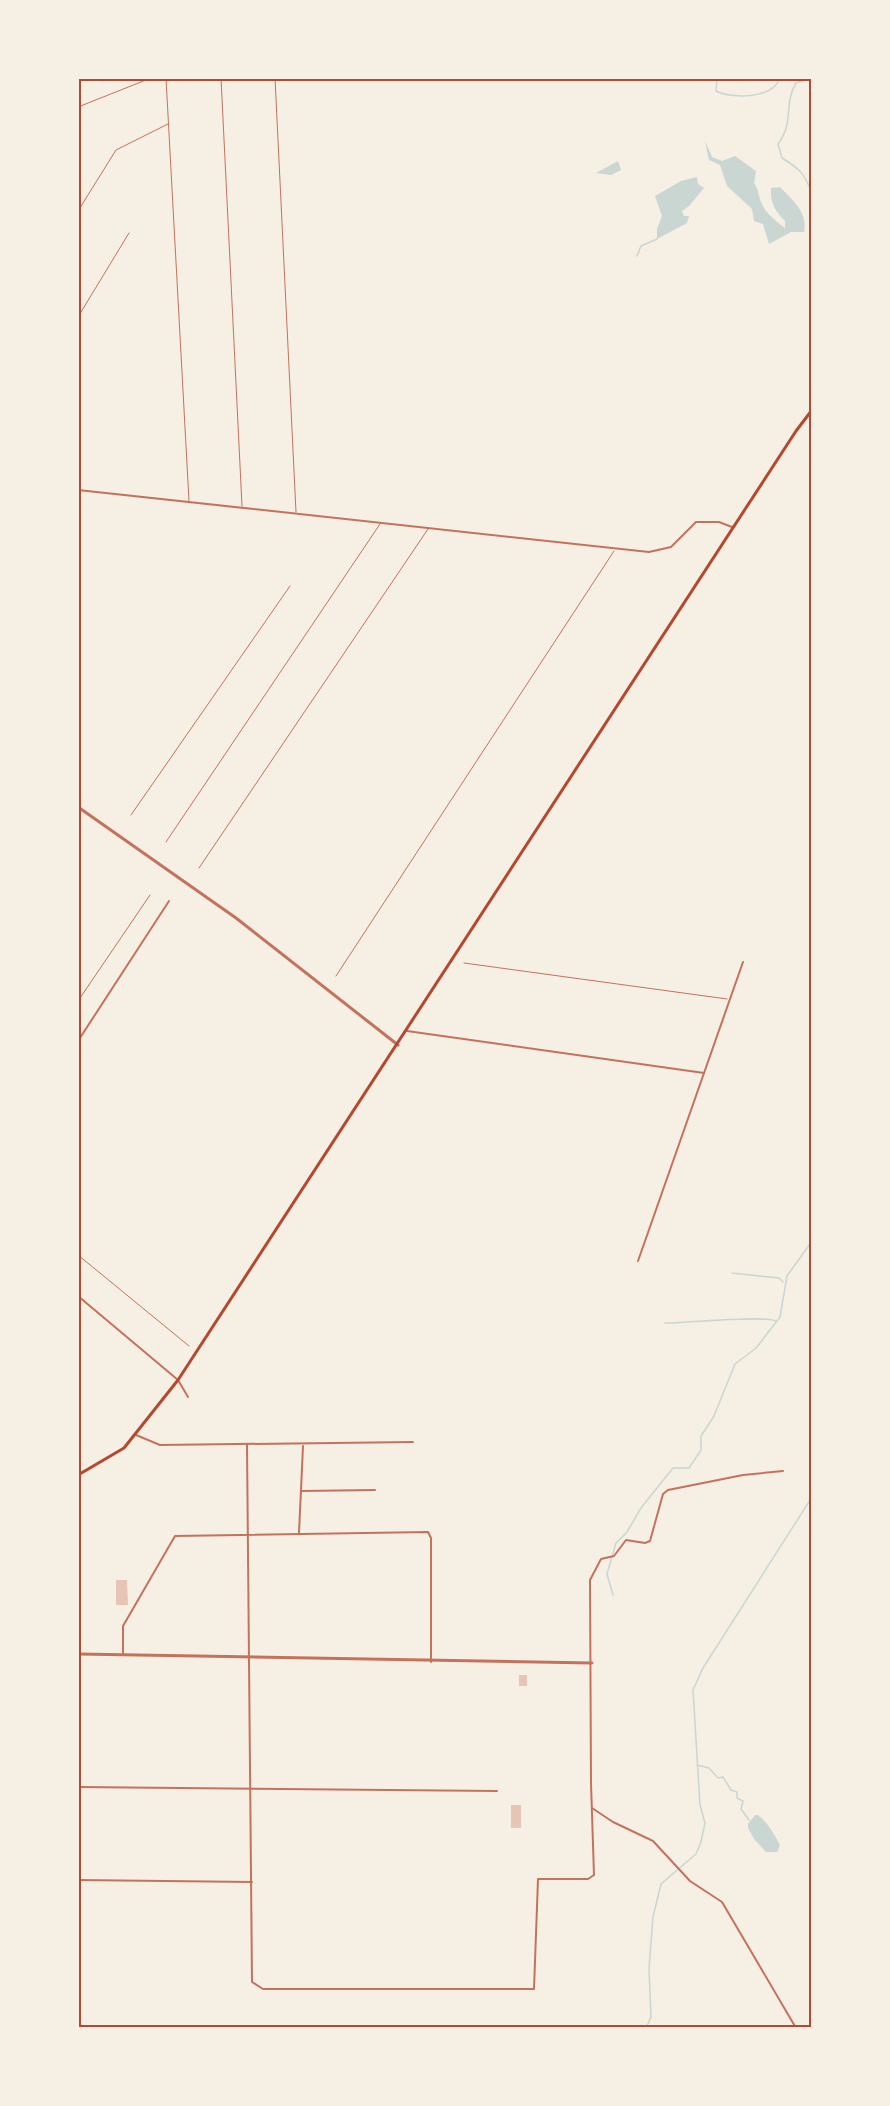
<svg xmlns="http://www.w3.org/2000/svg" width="890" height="2106" viewBox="0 0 890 2106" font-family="'Work Sans',sans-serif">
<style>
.water{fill:#c9d6d2}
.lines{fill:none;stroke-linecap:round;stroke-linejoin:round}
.stream{stroke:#c9d6d2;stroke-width:1.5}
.building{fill:#e6c5b7}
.service{stroke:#c5725c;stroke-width:1}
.minor{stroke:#c5725c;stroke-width:2}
.tertiary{stroke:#c5725c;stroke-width:3}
.secondary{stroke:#b5482f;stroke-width:3}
.neatline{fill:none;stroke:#b5482f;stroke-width:2}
</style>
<rect width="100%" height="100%" fill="#f6efe4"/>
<g class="water">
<path d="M705,141L712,157L722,161L735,156L756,171L754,183C759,190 758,195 761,202C765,213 776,221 785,228V221C775,211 770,202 771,188L780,187C793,201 808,212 804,232H791L769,244L763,224L754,221L752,209L727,186L720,165L709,160Z"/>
<path d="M618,161L621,170L611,175L596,173Z"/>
<path d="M697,177L698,184L704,188L689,206L682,211L684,216H689L687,223L657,239V229L662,216L655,196L681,181Z"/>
<path d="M755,1815H758C768,1823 774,1834 780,1845L777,1852H766L754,1839L748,1828V1824Z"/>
</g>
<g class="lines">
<g class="stream">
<path d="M717,78L716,91C732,99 773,99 780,78"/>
<path d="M811,78L796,83C783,105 795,121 778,144L782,158C800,169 804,173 812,193"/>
<path d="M637,256L641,246L657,239"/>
<path d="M732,1273L779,1278L783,1282"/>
<path d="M665,1323C684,1323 765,1315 776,1321"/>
<path d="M613,1595L607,1574L616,1543L627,1532L641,1508L673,1468H689L701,1450V1436L714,1416L735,1364L756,1348L780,1317L787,1276L812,1241"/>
<path d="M697,1765L709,1768L718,1778L723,1777L731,1790L737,1792V1798L743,1801L741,1809L749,1820"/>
<path d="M646,2028L651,2017L649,1968L653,1917L661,1884L696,1854L701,1842L705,1823L700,1805L693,1690L703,1668L812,1497"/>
</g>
</g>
<g class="building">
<path d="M116,1580H127L128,1605H116Z"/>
<rect x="519" y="1675" width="8" height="11"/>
<rect x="511" y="1805" width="10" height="23"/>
</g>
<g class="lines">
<g class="service">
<path d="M166,78L189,501"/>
<path d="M221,78L242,506"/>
<path d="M275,78L296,512"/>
<path d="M78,107L151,78"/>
<path d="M78,211L116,150L168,124"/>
<path d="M78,317L129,233"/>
<path d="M131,815L290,586"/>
<path d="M166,842L380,524"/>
<path d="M199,868L428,529"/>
<path d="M464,963L727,999"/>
<path d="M336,976L614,551"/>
<path d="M78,1001L150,895"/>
<path d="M78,1255L189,1346"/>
</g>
<g class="minor">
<path d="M78,490L649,552L671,547L696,522H719L732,527"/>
<path d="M407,1031L704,1073"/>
<path d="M78,1041L169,901"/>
<path d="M638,1261L743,962"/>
<path d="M78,1296L178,1380L188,1397"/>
<path d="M136,1435L160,1445L413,1442"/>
<path d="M247,1445L252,1982L263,1989H534L538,1879H588L594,1875L591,1783L590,1580L601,1559L614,1556L626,1540L645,1543L650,1541L663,1494L668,1490L743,1475L783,1471"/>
<path d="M301,1491L375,1490"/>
<path d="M299,1533L303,1446"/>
<path d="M123,1654V1626L175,1536L428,1532L431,1538V1662"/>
<path d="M78,1787L497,1791"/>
<path d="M592,1808L613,1822L653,1841L690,1881L722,1902L796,2028"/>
<path d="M78,1880L252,1882"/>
</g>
<g class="tertiary">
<path d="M78,807L236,918L398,1045"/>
<path d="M78,1654L592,1663"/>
</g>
<path class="secondary" d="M78,1475L124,1448L178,1380L796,431L812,410"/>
</g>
<rect width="890" height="2106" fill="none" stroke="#f6efe4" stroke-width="159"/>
<rect x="80" y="80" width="730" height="1946" class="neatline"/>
</svg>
